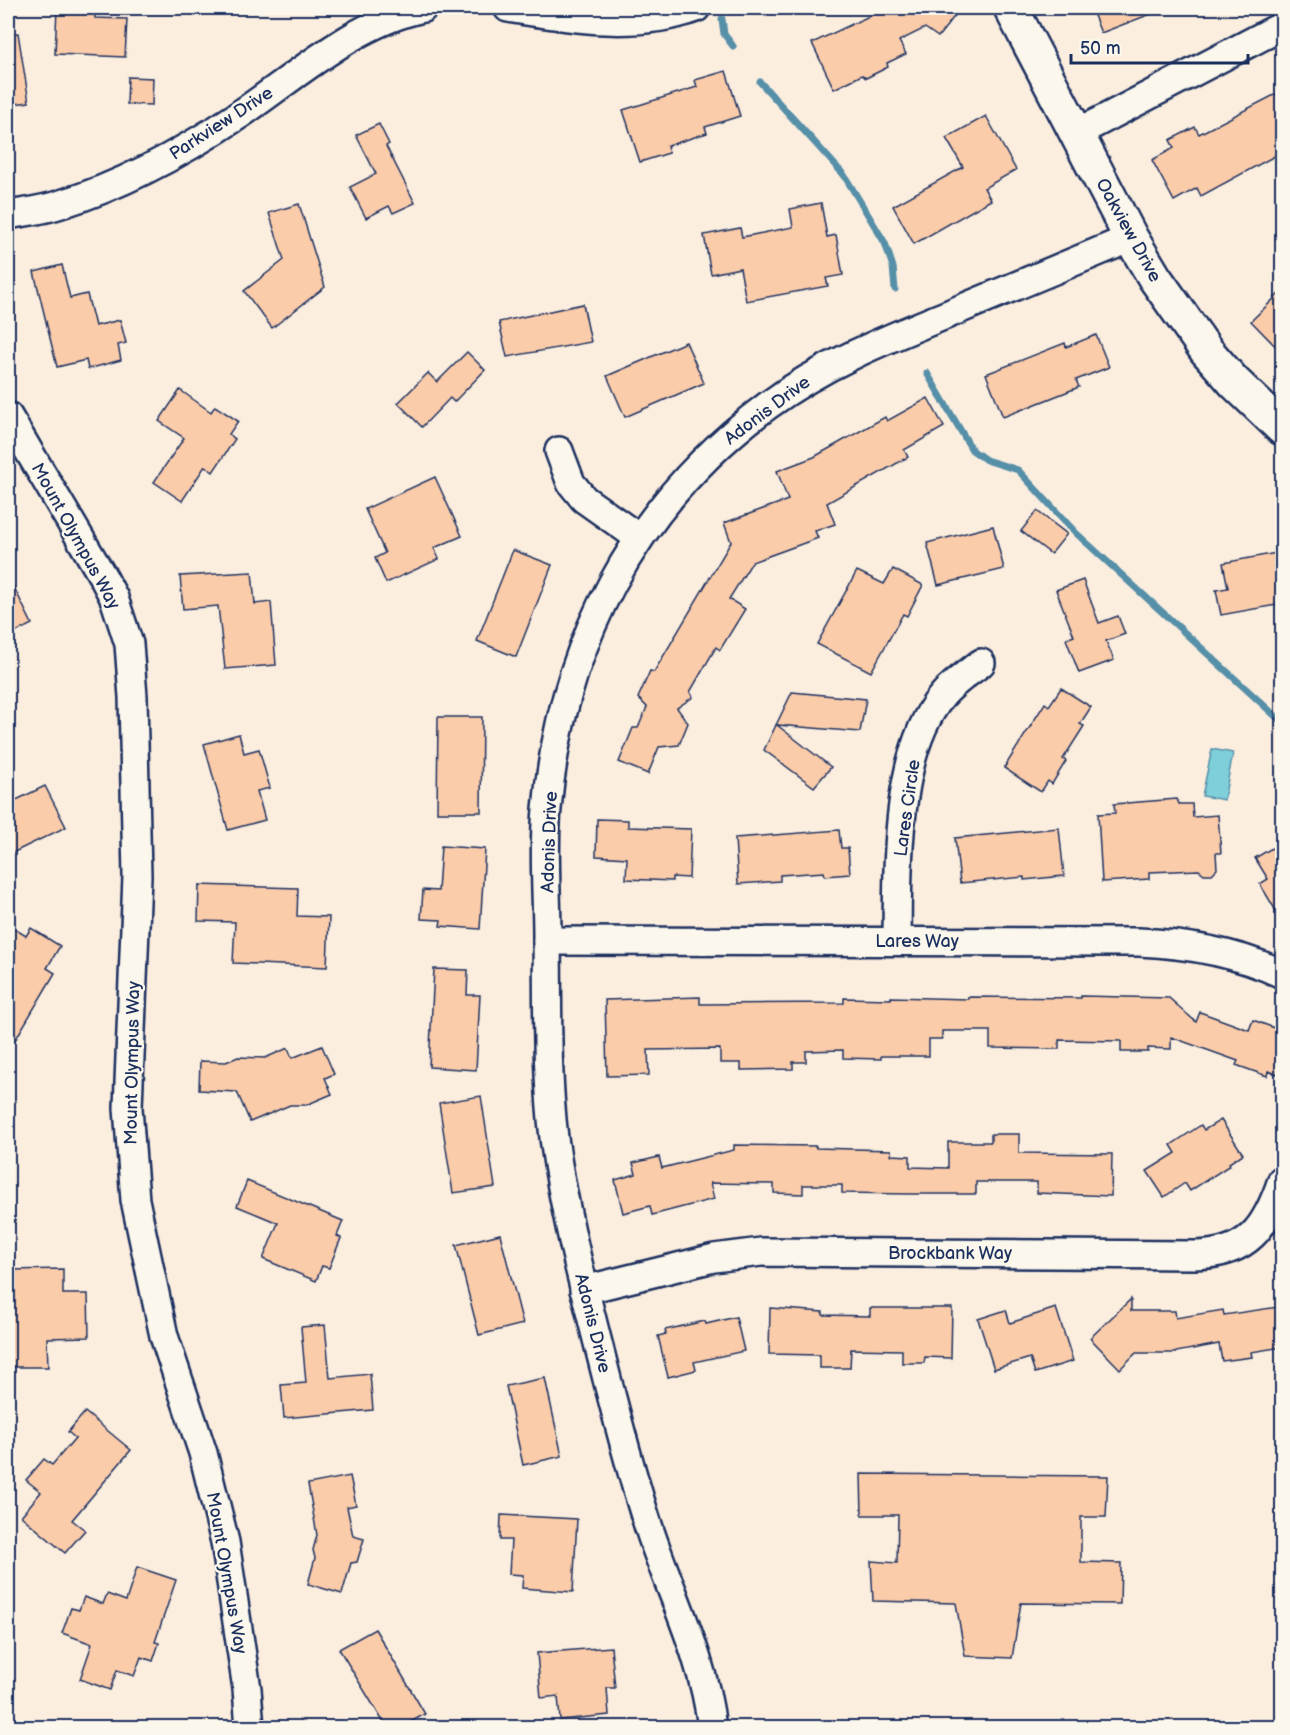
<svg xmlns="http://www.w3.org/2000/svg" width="1290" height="1735" viewBox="0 0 1290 1735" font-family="'Balsamiq Sans',sans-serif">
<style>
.water{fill:#7ecfd9;stroke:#568fa8;stroke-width:1.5}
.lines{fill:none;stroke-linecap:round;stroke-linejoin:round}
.stream{stroke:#568fa8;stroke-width:7}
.building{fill:#fbccaa;stroke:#1b2f5e;stroke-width:1.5}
.minor-casing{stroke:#1b2f5e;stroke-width:32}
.tertiary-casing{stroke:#1b2f5e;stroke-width:38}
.minor{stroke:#fbf7ec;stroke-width:27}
.tertiary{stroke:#fbf7ec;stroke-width:33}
.labels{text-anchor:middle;stroke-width:4.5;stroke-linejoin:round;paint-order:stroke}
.street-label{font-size:18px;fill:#1b2f5e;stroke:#fbf7ec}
</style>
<rect width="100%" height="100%" fill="#fbeedf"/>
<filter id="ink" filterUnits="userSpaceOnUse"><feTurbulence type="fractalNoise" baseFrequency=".0167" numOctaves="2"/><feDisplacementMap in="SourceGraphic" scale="12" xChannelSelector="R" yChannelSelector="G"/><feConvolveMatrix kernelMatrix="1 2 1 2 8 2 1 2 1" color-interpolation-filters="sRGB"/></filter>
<g filter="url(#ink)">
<path class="water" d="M1212,749L1233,753L1224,800L1202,796Z"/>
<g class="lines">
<g class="stream">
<path d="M722,19L724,34L733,46"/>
<path d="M760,82L844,175L885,243L893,267L895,289"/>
<path d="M927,373L972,450L986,460L1018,470L1076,533L1282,722"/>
</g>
</g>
<g class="building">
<path d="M57,8L95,9V18L127,19L125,57L55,54Z"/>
<path d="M886,8H961L938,37L925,28L899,41L906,54L887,63L888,67L866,78L862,75L834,89L812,43Z"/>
<path d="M1091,8H1164V9L1101,33Z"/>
<path d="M18,33L29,102L8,105V34Z"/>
<path d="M726,71L740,116L705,127L707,133L667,146L669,153L640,162L623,110L697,87L695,80Z"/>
<path d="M128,77L153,78L152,105L127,104Z"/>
<path d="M1276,94L1282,106V152L1201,196L1197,188L1174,201L1152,160L1174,148L1170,140L1195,127L1199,134Z"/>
<path d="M986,116L1016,170L984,188L991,200L914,244L893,206L963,167L946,138Z"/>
<path d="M379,124L389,144L386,146L415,203L393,213L389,206L366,218L350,187L376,174L356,135Z"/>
<path d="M821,203L827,237L836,235L843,275L826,278L828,286L746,301L740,268L711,274L704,235L740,228L742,237L793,227L790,209Z"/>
<path d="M299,204L325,287L272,328L244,291L284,260L269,213Z"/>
<path d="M62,265L70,298L87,294L95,326L120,320L126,343L118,345L121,360L88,369L86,360L57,367L34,272Z"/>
<path d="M1282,291V353L1251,321Z"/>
<path d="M583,304L591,342L507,357L499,322Z"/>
<path d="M1096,335L1109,367L1076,380L1079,387L1003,417L986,374L1065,343L1066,347Z"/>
<path d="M686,342L704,383L625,417L607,376Z"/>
<path d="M467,352L485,370L454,402L450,398L422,427L398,403L428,373L437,382Z"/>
<path d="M180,390L211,412L215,406L238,421L229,434L235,439L213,472L205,466L182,501L154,482L184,438L159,421Z"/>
<path d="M928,398L944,427L904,450L908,457L827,503L835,524L815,531L818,538L752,562L729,599L745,609L720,650L716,647L690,692L693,697L677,708L688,723L679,745L659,747L648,774L619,762L633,728H638L647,707L638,698L650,671L654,672L731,542L724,523L788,500L777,471L814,457L885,417L887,421Z"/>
<path d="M435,477L462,536L434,548L439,559L386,583L375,558L385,553L365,509Z"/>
<path d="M1037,511L1067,534L1051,554L1021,531Z"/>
<path d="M993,526L1004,569L938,585L927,543Z"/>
<path d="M513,550L552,565L516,657L477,641Z"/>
<path d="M1282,552V604L1221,615L1216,590L1228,588L1223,563Z"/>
<path d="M893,569L923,585L907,616L903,614L871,672L817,644L857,571L884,584Z"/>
<path d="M252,572L255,604L271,602L276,665L225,669L218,606L183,609L180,576Z"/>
<path d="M8,575L32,624L8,636Z"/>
<path d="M1083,580L1099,623L1118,616L1125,634L1106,641L1114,660L1079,673L1066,639L1074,636L1056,590Z"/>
<path d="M1061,688L1091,707L1080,724L1084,726L1063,759L1066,761L1052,784L1048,781L1041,792L1004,768L1045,703L1049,706Z"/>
<path d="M792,692L866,699L860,732L777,725L831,767L814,787L764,750Z"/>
<path d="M438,717H482L481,812H437Z"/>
<path d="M239,734L244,753L259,749L270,788L257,791L265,820L228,830L204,744Z"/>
<path d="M45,786L66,827L8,855V804Z"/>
<path d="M1177,799L1179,804H1192L1193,817L1218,815L1221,853H1216L1217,869L1212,874H1204L1199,870L1149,872V879L1102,882L1098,814L1115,813L1114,804Z"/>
<path d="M597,819L628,820V827L691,829L689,878L672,877V881L626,879L627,858L596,856Z"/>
<path d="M1059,828L1064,876L1024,880V877L960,883L955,838Z"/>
<path d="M839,830L841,848H848L850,874L825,876L824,872L780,875V881L738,884L735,838Z"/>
<path d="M1282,842V921L1260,884L1268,879L1255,858Z"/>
<path d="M441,846L485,849L480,929L440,926L441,920L421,919L423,890L438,891Z"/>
<path d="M199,885L298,888L297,916L329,917L327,967L233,963L235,922L198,921Z"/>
<path d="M8,925L26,936L31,928L60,946L47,968L55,973L8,1052Z"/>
<path d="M434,969L468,970L467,995H480L476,1070L429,1067Z"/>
<path d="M1081,996L1169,998L1196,1022L1200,1012L1249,1030L1253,1020L1277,1029L1276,1032L1282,1035V1060L1277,1074L1268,1071L1267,1076L1236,1065L1238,1061L1171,1037V1049L1148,1048V1052H1121V1041L1059,1040V1049L990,1048V1031H942V1039H929V1056H881V1059L843,1058V1050L806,1051V1062H793V1069L741,1070V1063H720V1049L648,1050L649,1075L607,1076L605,1000L700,997V1004L844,1003V998L891,999V997L968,999V997L1081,998Z"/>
<path d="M322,1046L334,1074L325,1078L332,1094L306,1105H290L250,1122L237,1092L199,1090L200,1061L226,1062L238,1057L265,1058L288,1048L292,1058Z"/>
<path d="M481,1096L495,1187L453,1193L439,1103Z"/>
<path d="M1221,1120L1243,1154L1229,1163L1230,1165L1190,1191L1185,1183L1164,1197L1147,1171L1176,1153L1171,1145L1201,1125L1204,1130Z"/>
<path d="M991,1134H1019V1153L1112,1154L1111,1196L1037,1193V1182H976V1194H909L842,1193V1185H803V1194L774,1193V1184L710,1183L714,1199L652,1215L650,1206L623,1213L615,1180L636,1174L633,1163L659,1157L662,1168L734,1150V1145L816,1146V1148L891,1150V1155L910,1156V1167L948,1168V1142H991Z"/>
<path d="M247,1181L343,1221L337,1236L341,1238L329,1268L322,1266L316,1281L263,1259L278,1223L237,1206Z"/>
<path d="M500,1234L523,1324L479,1335L456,1245Z"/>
<path d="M63,1269V1294H88L89,1337L47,1338L48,1367H8V1341H10L8,1270Z"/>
<path d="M1131,1299V1311H1175L1176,1318L1223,1310L1224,1315L1278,1307L1282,1332V1347L1251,1352L1252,1357L1222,1361L1219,1344L1176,1352V1353H1136L1120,1369L1090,1338Z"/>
<path d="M770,1308L823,1312V1315L870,1316V1308H952L951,1358L925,1357L924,1363H902V1350L851,1349L850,1368H820V1355L769,1354Z"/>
<path d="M1056,1308L1073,1361L1035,1373L1030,1358L994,1369L978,1319L1006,1310L1010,1323Z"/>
<path d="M736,1317L744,1351L694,1362L696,1370L668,1377L658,1336L666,1334L665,1330L705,1321L706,1324Z"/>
<path d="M325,1325L330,1378L370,1374L373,1410L284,1418L281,1385L306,1383L301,1327Z"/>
<path d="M545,1378L562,1456L523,1465L506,1386Z"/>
<path d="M85,1412L131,1450L72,1520L85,1530L65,1553L21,1516L41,1492L26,1480L44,1459L52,1465L75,1438L68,1432Z"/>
<path d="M861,1474L1108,1476L1106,1517H1081V1562L1121,1563L1120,1604L1021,1603L1012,1658L965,1656L956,1603L873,1601L871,1561L897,1563L898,1515H862Z"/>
<path d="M350,1476L356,1505L347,1507L353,1536L364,1539L357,1562L351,1563L342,1594L308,1584L315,1558L313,1550L317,1535L308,1484Z"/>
<path d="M501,1515L577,1519L573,1592L522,1588L523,1575L509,1574L511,1540H500Z"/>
<path d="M137,1567L176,1580L155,1642L159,1643L153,1661L141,1657L134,1676L117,1670L110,1690L80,1679L92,1644L62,1633L71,1608L79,1610L84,1597L103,1604L107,1594L126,1601Z"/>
<path d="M375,1629L425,1714L400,1728H387L339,1649Z"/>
<path d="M611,1647L615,1688H607L609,1715L560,1720L558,1696L541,1698L537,1653Z"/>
</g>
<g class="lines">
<defs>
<g id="minor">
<path d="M508,8C569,18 636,30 696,8"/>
<path d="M1077,133L1282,26"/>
<path d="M8,215C25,212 44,210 61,204C124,185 185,151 239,115C295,77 356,22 423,8"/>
<path d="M8,416L103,577L114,598L129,644L133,697L137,876L128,1108L135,1200L164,1336L203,1453L225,1542L247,1689L250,1728"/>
<path d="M559,451L571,483L584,499L639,538"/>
<path d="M547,941L1139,942C1188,944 1238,953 1282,974"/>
<path d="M897,941C898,869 894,753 942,696C953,683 968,673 981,663"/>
<path d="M584,1290L714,1258L761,1252L1195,1255C1248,1254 1266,1228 1282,1180"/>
<path d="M712,1728C704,1659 674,1601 652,1537C634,1485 621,1432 607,1379C587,1299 565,1219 554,1138C546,1072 548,1004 547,937C547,895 543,851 547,809C561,645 635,504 767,406C822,365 884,340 946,315C1008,289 1070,264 1131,238"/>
</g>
<path id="tertiary" d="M1011,8L1131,238L1155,278L1206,350L1234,382L1282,428"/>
</defs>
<use href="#minor" class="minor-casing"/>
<use href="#tertiary" class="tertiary-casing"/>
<use href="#minor" class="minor"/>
<use href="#tertiary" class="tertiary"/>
</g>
</g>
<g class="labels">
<g class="street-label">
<text transform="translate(221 123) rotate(-33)" y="6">Parkview Drive</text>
<text transform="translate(1129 230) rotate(61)" y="6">Oakview Drive</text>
<text transform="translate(767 410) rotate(-37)" y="6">Adonis Drive</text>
<text transform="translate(76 536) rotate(61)" y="6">Mount Olympus Way</text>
<text transform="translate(907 808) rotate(-82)" y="6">Lares Circle</text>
<text transform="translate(549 842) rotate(-88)" y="6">Adonis Drive</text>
<text x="917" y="947">Lares Way</text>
<text transform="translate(132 1063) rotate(-89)" y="6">Mount Olympus Way</text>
<text x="950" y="1259">Brockbank Way</text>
<text transform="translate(593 1323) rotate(76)" y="6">Adonis Drive</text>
<text transform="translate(227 1573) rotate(80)" y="6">Mount Olympus Way</text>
</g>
</g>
<rect width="1290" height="1735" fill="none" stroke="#fbf7ec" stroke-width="30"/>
<rect x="15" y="15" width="1260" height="1705" fill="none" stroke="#1b2f5e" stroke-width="2" filter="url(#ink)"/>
<path d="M1071 54v9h177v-9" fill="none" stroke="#1b2f5e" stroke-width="3"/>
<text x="1080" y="54" font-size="18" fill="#1b2f5e" stroke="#fbf7ec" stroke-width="4.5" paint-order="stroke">50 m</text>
</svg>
